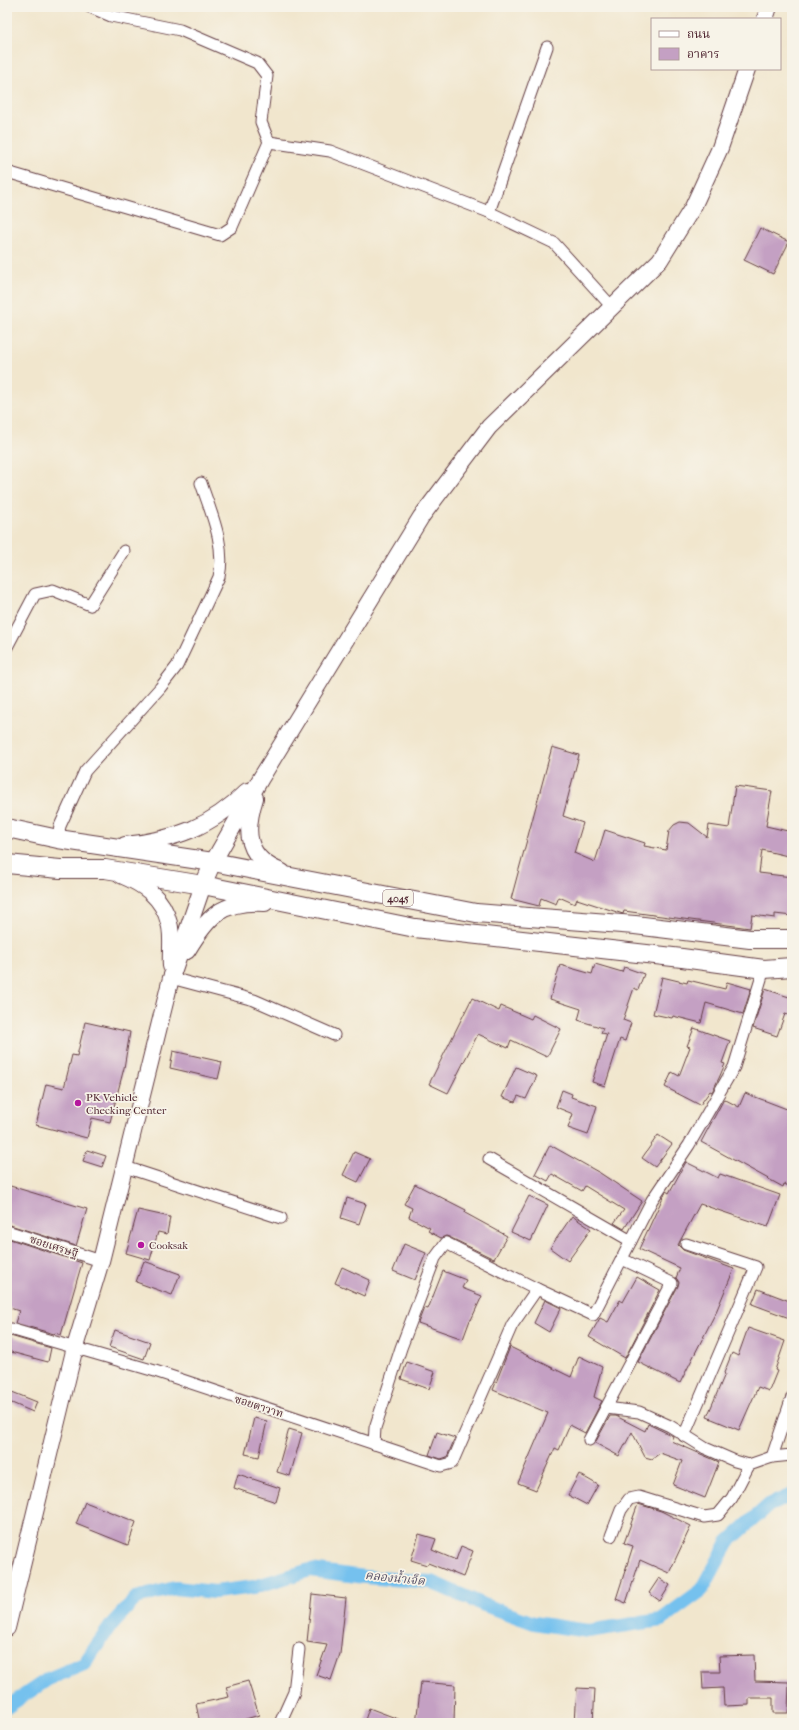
<svg xmlns="http://www.w3.org/2000/svg" width="799" height="1730" viewBox="0 0 799 1730" font-family="'IM FELL French Canon','Noto Serif Thai',serif">
<style>
.lines{fill:none;stroke-linecap:round;stroke-linejoin:round}
.canal{stroke:#74c1ee;stroke-width:14}
.building{fill:#c4a0c3}
.street-casing{stroke:#633d43;stroke-width:13}
.secondary-casing{stroke:#633d43;stroke-width:18}
.primary-casing{stroke:#633d43;stroke-width:20}
.street{stroke:#fff;stroke-width:11}
.secondary{stroke:#fff;stroke-width:16}
.primary{stroke:#fff;stroke-width:18}
.poi-dot{fill:#b5179e;stroke:#f7f3e8;stroke-width:1.5}
.labels{text-anchor:middle;stroke-width:3.5;stroke-linejoin:round;paint-order:stroke}
.shield{fill:#f7f3e8;stroke:#7e5f64;stroke-width:1}
.shield-label{font-size:10px;font-weight:bold;fill:#4a1f2b}
.poi-label{font-size:11px;fill:#4a1f2b;stroke:#f7f3e8;text-anchor:start}
.street-label{font-size:11px;fill:#4a1f2b;stroke:#f7f3e8}
.water-label{font-size:12px;font-style:italic;fill:#575066;stroke:#f7f3e8}
</style>
<rect width="100%" height="100%" fill="#f7f3e8"/>
<filter id="ink" filterUnits="userSpaceOnUse"><feTurbulence type="fractalNoise" baseFrequency=".025" numOctaves="2"/><feDisplacementMap in="SourceGraphic" scale="8" xChannelSelector="R" yChannelSelector="G"/><feConvolveMatrix kernelMatrix="1 2 1 2 8 2 1 2 1" color-interpolation-filters="sRGB"/></filter>
<filter id="wash" filterUnits="userSpaceOnUse"><feTurbulence type="fractalNoise" baseFrequency=".012" numOctaves="4" result="noise"/><feDisplacementMap in="SourceGraphic" scale="16" xChannelSelector="R" yChannelSelector="G"/><feGaussianBlur stdDeviation="0.9" result="paint"/><feColorMatrix in="noise" values="0 0 0 0 0 0 0 0 0 0 0 0 0 0 0 0 0 1.4 0 .05"/><feComposite in="paint" operator="in"/></filter>
<g filter="url(#wash)">
<rect width="100%" height="100%" fill="#f1e6cd"/>
<g class="lines">
<path class="canal" d="M7,1707L48,1679L84,1664L112,1624L136,1598L175,1588L215,1592L254,1587L310,1570L365,1577L431,1582L484,1605L534,1623L588,1631L661,1620L702,1590L728,1542L769,1505L792,1495"/>
</g>
<g id="blocks">
<g class="building">
<path d="M760,228L789,242L773,274L744,260Z"/>
<path d="M552,747L579,755L563,816L583,823L574,853L595,862L605,830L645,843L644,846L666,850L669,831L674,825L680,822L689,823L707,837L709,825L729,828L735,786L772,791L766,826L792,832V857L762,850L759,873L792,877V916L775,914V918L752,915L750,928L624,911L623,914L577,899L575,904L559,897L556,904L541,898L539,906L511,899Z"/>
<path d="M595,964L622,972L624,967L644,974L638,990L634,988L623,1020L631,1023L625,1041L620,1039L605,1086L592,1082L607,1034L601,1033L603,1028L578,1020L581,1009L550,999L560,965L592,974Z"/>
<path d="M662,977L687,983L688,980L725,989L727,982L751,989L743,1014L706,1003L701,1023L673,1016L672,1018L653,1014Z"/>
<path d="M765,989L792,998V1016L785,1014L777,1036L753,1028Z"/>
<path d="M472,998L499,1011L501,1006L531,1019L533,1015L561,1029L547,1057L511,1040L508,1048L478,1034L448,1093L429,1084Z"/>
<path d="M85,1022L130,1032L124,1068L110,1122L92,1118L87,1138L36,1125L46,1084L64,1088L72,1055L77,1056Z"/>
<path d="M694,1028L730,1041L722,1063L725,1064L719,1078L712,1092L710,1091L700,1105L665,1087L672,1072L679,1076L690,1047L687,1046Z"/>
<path d="M173,1051L222,1062L218,1079L170,1068Z"/>
<path d="M516,1067L537,1076L526,1099L518,1096L515,1102L502,1097Z"/>
<path d="M562,1090L572,1094L571,1097L597,1106L588,1135L568,1128L573,1114L556,1107Z"/>
<path d="M745,1093L792,1111V1180L789,1186L784,1184L783,1187L701,1142L724,1099L739,1107Z"/>
<path d="M658,1135L672,1144L655,1167L642,1158Z"/>
<path d="M550,1145L600,1173L642,1201L624,1229L614,1223L624,1210L585,1186L582,1191L552,1174L548,1181L535,1174Z"/>
<path d="M87,1150L106,1156L102,1167L83,1161Z"/>
<path d="M354,1152L370,1159L358,1182L343,1175Z"/>
<path d="M686,1162L718,1178L720,1174L780,1195L768,1227L700,1204L680,1241L678,1245L683,1250L734,1269L716,1312L680,1383L638,1362L678,1286L679,1282L676,1278L680,1268L639,1249L665,1193L666,1191L669,1193Z"/>
<path d="M415,1184L466,1210L465,1213L507,1236L494,1259L449,1237L446,1236L441,1238L428,1231L430,1228L409,1217L412,1208L404,1204Z"/>
<path d="M7,1185L87,1209L76,1246L7,1224Z"/>
<path d="M529,1196L548,1205L531,1241L511,1232Z"/>
<path d="M347,1198L366,1204L359,1224L341,1218Z"/>
<path d="M138,1210L170,1217L167,1234L158,1232L150,1260L126,1253Z"/>
<path d="M572,1216L591,1229L568,1261L550,1248Z"/>
<path d="M7,1238L82,1263L61,1335L55,1333L54,1334L15,1323L19,1311L7,1307Z"/>
<path d="M404,1244L426,1253L415,1280L393,1271Z"/>
<path d="M144,1261L180,1274L172,1295L136,1282Z"/>
<path d="M342,1267L370,1280L364,1296L335,1283Z"/>
<path d="M443,1271L466,1280L462,1288L482,1296L471,1320H470L463,1339L418,1323L424,1308L428,1309Z"/>
<path d="M637,1277L660,1290L625,1358L589,1337L600,1318L608,1322L620,1300L623,1302Z"/>
<path d="M758,1289L792,1302V1319L752,1304Z"/>
<path d="M545,1300L561,1308L549,1332L534,1323Z"/>
<path d="M748,1328L785,1341L775,1370L777,1371L769,1391L758,1387L739,1430L707,1417L725,1374L724,1373L732,1353L738,1356Z"/>
<path d="M115,1330L150,1342L144,1359L109,1347Z"/>
<path d="M7,1335L51,1348L48,1362L7,1351Z"/>
<path d="M510,1347L571,1377L579,1356L602,1367L594,1397L602,1401L585,1433L570,1425L559,1450L555,1448L536,1490L518,1483L548,1413L493,1390Z"/>
<path d="M407,1362L435,1372L429,1389L401,1379Z"/>
<path d="M7,1390L37,1402L33,1412L7,1401Z"/>
<path d="M610,1416H616L645,1431L648,1424L673,1436L671,1441L719,1462L705,1498L673,1485L682,1461L660,1453L652,1459L645,1457L632,1432L619,1456L595,1443Z"/>
<path d="M254,1418L267,1421L259,1457L245,1454Z"/>
<path d="M289,1429L302,1433L290,1476L277,1472Z"/>
<path d="M437,1432L455,1438L447,1457L441,1459L429,1455Z"/>
<path d="M238,1474L280,1488L276,1502L234,1488Z"/>
<path d="M579,1474L598,1485L587,1505L568,1495Z"/>
<path d="M85,1502L136,1522L128,1545L76,1524Z"/>
<path d="M638,1504L661,1511L691,1526L669,1573L640,1560L626,1603L616,1599L633,1546L624,1543Z"/>
<path d="M419,1534L436,1539L432,1550L456,1560L461,1546L473,1551L463,1577L428,1563L427,1565L411,1560Z"/>
<path d="M659,1578L670,1585L660,1601L649,1593Z"/>
<path d="M312,1594L346,1598L340,1654L331,1680L316,1675L327,1645L307,1642Z"/>
<path d="M754,1655L755,1681L789,1682L788,1713H773V1698H749V1705L724,1706L723,1688L703,1689L702,1672H720L719,1656Z"/>
<path d="M248,1681L259,1715L233,1723H200L196,1704L229,1697L226,1687Z"/>
<path d="M421,1682L455,1685L454,1723H416Z"/>
<path d="M577,1688L595,1689L593,1723H575Z"/>
<path d="M369,1708L406,1722V1723H364Z"/>
</g>
</g>
</g>
<g filter="url(#ink)">
<use href="#blocks" fill-opacity="0" stroke="#633d43" stroke-width="1"/>
<g class="lines">
<defs>
<g id="street">
<path d="M269,142L330,151L489,212L554,243L613,308"/>
<path d="M7,172L220,235L232,227L269,142L261,122L267,76L257,63L180,30L111,16L90,7"/>
<path d="M489,212L547,47"/>
<path d="M7,647L35,594L53,590L90,605L124,551"/>
<path d="M58,839L60,826L85,771L160,688L177,666L219,577C226,545 211,513 201,483"/>
<path d="M171,978L254,1000L334,1035"/>
<path d="M489,1159L631,1241"/>
<path d="M125,1167L281,1218"/>
<path d="M7,1231L101,1261"/>
<path d="M7,1328L155,1371L441,1466L452,1463L512,1325L537,1289"/>
<path d="M606,1408L639,1412L670,1426L705,1448L735,1461L749,1465L772,1457L792,1455"/>
<path d="M684,1436L756,1267L686,1244"/>
<path d="M589,1440L672,1283L622,1259"/>
<path d="M374,1444L375,1428L401,1348L435,1258L446,1243L537,1289L593,1315L652,1200L689,1145L734,1067L764,969"/>
<path d="M772,1457L792,1397"/>
<path d="M611,1536L621,1510L629,1499L639,1497L704,1517L718,1515L732,1498L749,1465"/>
<path d="M280,1723L294,1692L299,1649"/>
</g>
<g id="secondary">
<path d="M765,19L769,7"/>
<path d="M255,798C244,833 246,858 282,872"/>
<path d="M125,845C175,840 211,827 247,791"/>
<path d="M121,875C143,884 163,897 169,923C173,934 170,954 171,966"/>
<path d="M187,951C208,916 222,900 265,903"/>
<path d="M7,1628L75,1347L101,1261L171,978L203,885L213,862L261,778L421,517L489,427L660,260L693,207L720,148L747,69"/>
</g>
<g id="primary">
<path d="M7,828L58,839L213,862L476,913L635,925L750,939H792"/>
<path d="M7,864L60,869H105L203,885L415,928L682,958L764,969L792,967"/>
</g>
</defs>
<use href="#street" class="street-casing"/>
<use href="#secondary" class="secondary-casing"/>
<use href="#primary" class="primary-casing"/>
<use href="#street" class="street"/>
<use href="#secondary" class="secondary"/>
<use href="#primary" class="primary"/>
</g>
</g>
<g class="poi-dot">
<circle cx="78" cy="1103" r="4"/>
<circle cx="141" cy="1245" r="4"/>
</g>
<g class="labels">
<rect class="shield" x="383" y="890" width="30" height="16" rx="3"/>
<g class="shield-label">
<text x="398" y="902">4045</text>
</g>
<g class="poi-label">
<text x="86" y="1101">PK Vehicle<tspan x="86" dy="13">Checking Center</tspan></text>
<text x="149" y="1249">Cooksak</text>
</g>
<g class="street-label">
<text transform="translate(54 1246) rotate(18)" y="4">ซอยเศรษฐี</text>
<text transform="translate(259 1406) rotate(18)" y="4">ซอยตาวาท</text>
</g>
<g class="water-label">
<text transform="translate(395 1578) rotate(6)" y="4">คลองน้ำเจ็ด</text>
</g>
</g>
<rect width="799" height="1730" fill="none" stroke="#f7f3e8" stroke-width="24"/>
<rect x="651" y="18" width="130" height="52" fill="#f7f3e8" stroke="#b29e9c"/>
<rect x="659" y="31" width="20" height="6" fill="#ffffff" stroke="#b29e9c"/>
<text x="687" y="38" font-size="12" fill="#4a1f2b">ถนน</text>
<rect x="659" y="48" width="20" height="12" fill="#c4a0c3" stroke="#b29e9c"/>
<text x="687" y="58" font-size="12" fill="#4a1f2b">อาคาร</text>
</svg>
